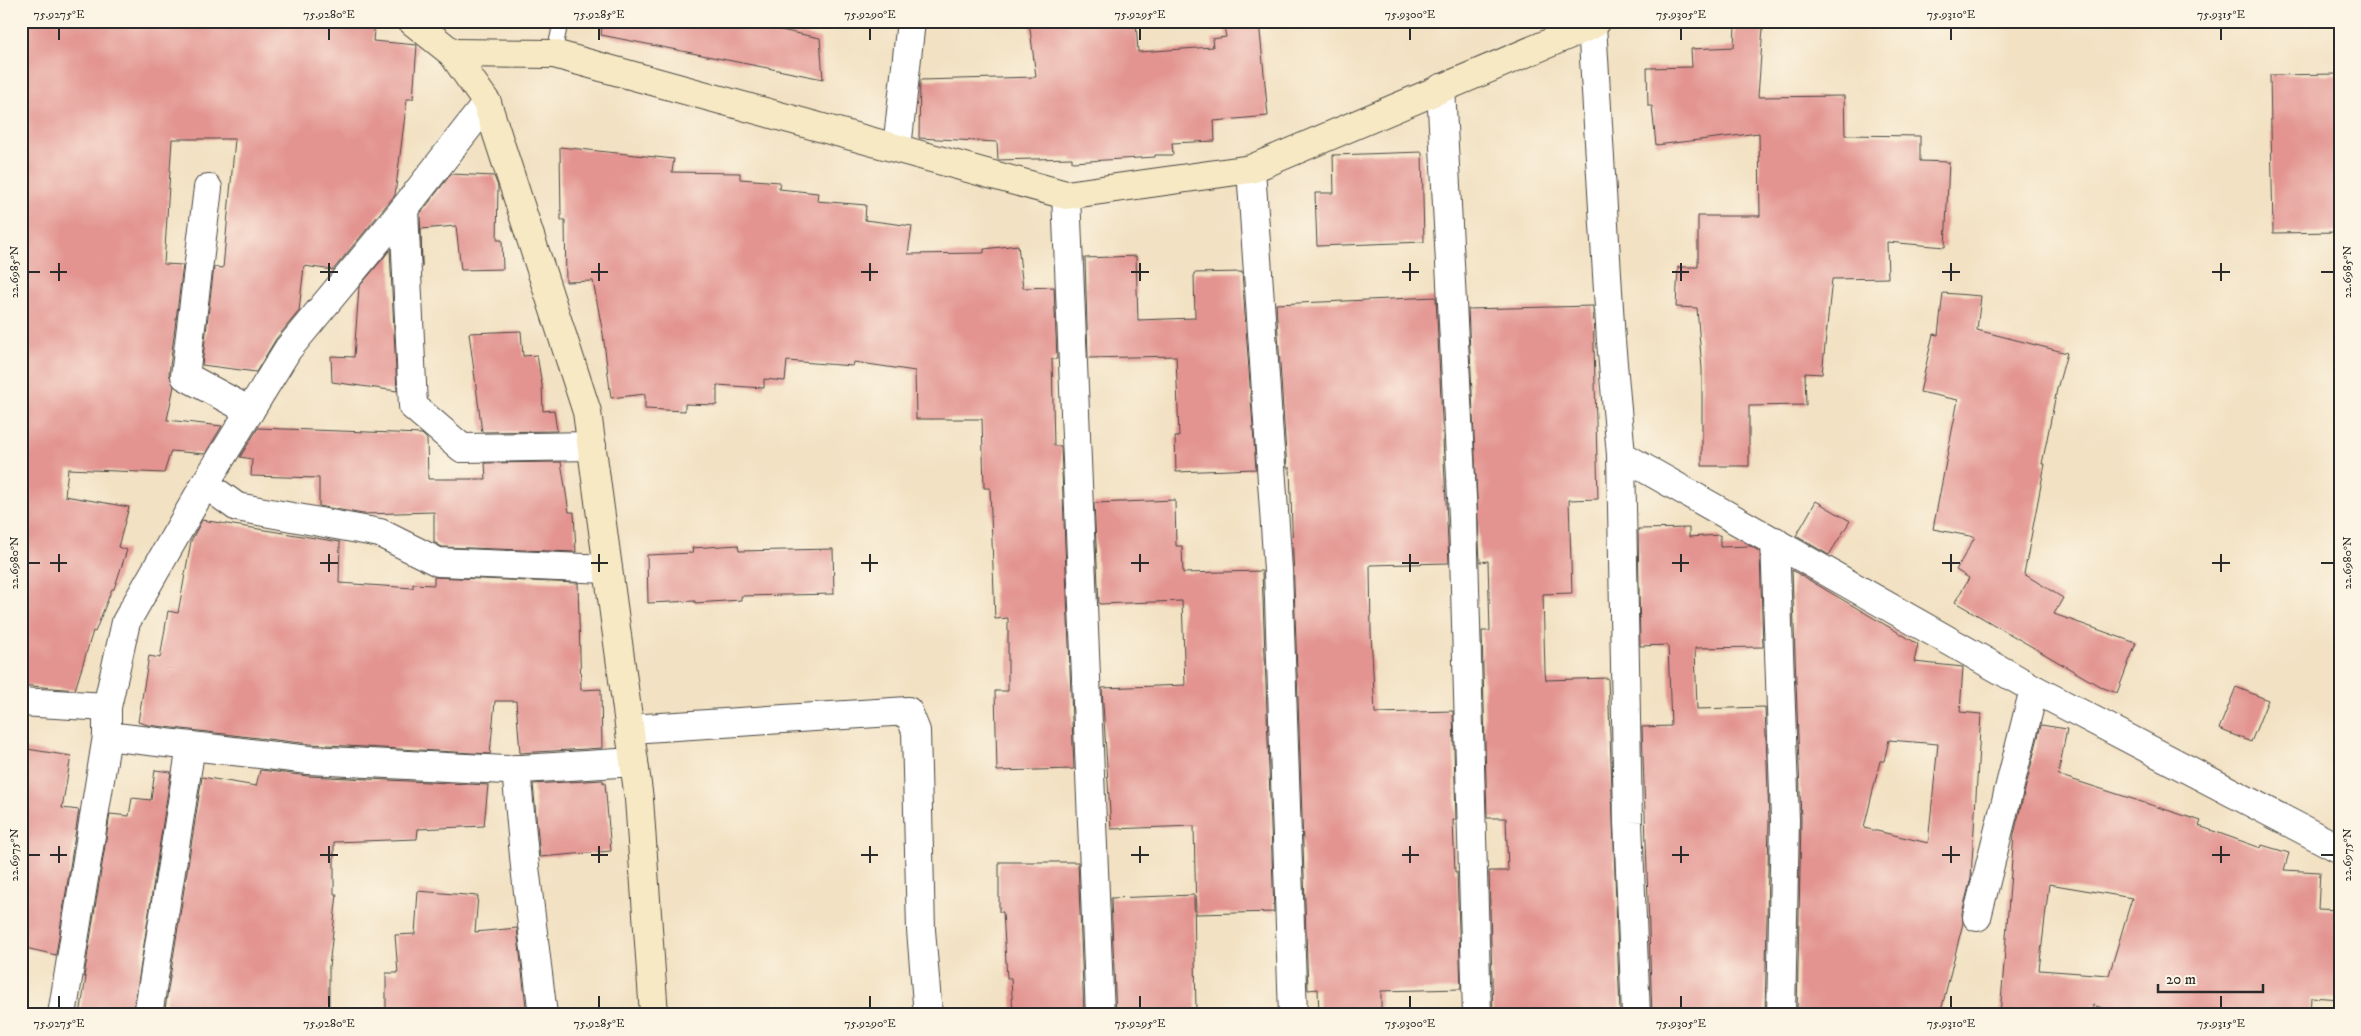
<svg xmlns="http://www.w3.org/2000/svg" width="2361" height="1036" viewBox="0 0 2361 1036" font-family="'IM FELL DW Pica',serif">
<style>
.building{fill:#e39491;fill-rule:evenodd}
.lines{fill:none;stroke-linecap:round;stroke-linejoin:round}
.lane-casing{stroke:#494642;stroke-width:16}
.street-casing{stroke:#494642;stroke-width:30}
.secondary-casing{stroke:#494642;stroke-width:30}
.lane{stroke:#fff;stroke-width:14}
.street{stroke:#fff;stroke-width:28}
.secondary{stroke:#f6e9c3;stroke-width:28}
.ticks{fill:none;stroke:#2b2b2b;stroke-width:2}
.neatline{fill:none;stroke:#2b2b2b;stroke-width:2}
.ticks-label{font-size:12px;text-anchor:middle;fill:#2b2b2b}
</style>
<rect width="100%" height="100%" fill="#fcf5e5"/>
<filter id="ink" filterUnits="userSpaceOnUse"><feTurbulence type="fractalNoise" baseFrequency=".02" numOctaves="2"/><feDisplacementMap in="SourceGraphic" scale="10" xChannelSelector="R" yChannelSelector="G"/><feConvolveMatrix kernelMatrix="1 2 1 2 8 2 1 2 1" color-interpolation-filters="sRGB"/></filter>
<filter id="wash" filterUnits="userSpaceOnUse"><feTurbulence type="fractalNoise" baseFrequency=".0096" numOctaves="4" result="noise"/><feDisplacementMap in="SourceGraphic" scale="20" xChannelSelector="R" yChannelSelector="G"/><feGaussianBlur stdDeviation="1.12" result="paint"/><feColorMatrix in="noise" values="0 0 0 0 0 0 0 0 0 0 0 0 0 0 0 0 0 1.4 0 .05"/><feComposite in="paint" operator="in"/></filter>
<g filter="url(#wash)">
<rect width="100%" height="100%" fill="#f2e1c2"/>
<g id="blocks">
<g class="building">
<path d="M21,21H375L373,41L417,45L413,99H407L395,195L333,270L304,266L299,311L276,339L256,372L202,365L214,267L223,268L235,139H172L164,264L183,265L169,374L174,386L167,420L222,426L205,454L171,451L164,473L68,469L65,496L129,507L118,547L127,550L114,589H112L95,632L93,631L75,690L21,685Z"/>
<path d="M602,21H736L820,38L823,79L601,35Z"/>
<path d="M1029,21H1136L1138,52L1213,47L1212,39L1226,37L1223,21H1259L1268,116L1214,121L1215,141L1172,143L1173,155H1155V157L1072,162V158L998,160L997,142L919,138L920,80L1036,77Z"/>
<path d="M1735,25L1763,27L1758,97L1844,96L1845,135L1920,136V161L1949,162L1945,247L1887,242L1888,278L1832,279L1822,374L1805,373L1806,405L1749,406V466H1702V369L1697,308L1676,307L1678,267H1698V216H1760L1759,133L1656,145L1652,106H1648L1647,68L1692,67L1691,49L1734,47Z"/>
<path d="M2340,74V232L2273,233L2270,75Z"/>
<path d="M560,147L674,159L672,172L740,173V179L780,182L779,189L818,193L817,201L866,205L865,220L912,226L908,254L984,253V249L1018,245L1023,288L1054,287L1057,359H1052L1054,446H1061L1074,769L997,771L995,691H1008V618L995,619L990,488H984L982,419H916L915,371L854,362L853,366L787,361L785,381L764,379V388L717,385V405L685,404V411L645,409V394L611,398L603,334L593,281L566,282L565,220H561Z"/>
<path d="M1422,152L1424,242L1317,246L1315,193H1334L1333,155Z"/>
<path d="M451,174L494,176L498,186L497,240H502L503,269L461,270L456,226L421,229L422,266L420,214Z"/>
<path d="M390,250L397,391L332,382L331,356L354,357L359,287Z"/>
<path d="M1136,256L1138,320L1195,318L1194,273L1242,272L1256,469L1176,472L1175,437H1179L1176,356L1088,358L1085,258Z"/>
<path d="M1943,293L1981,296L1977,330L2067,353L2057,389L2042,464H2045L2024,574L2063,598L2054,614L2136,643L2117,693L2101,687L1955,602L1969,578L1956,570L1975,537L1933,529L1958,400L1920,392L1933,334L1938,335Z"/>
<path d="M1436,297L1449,563L1370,565L1371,632L1375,713L1453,711L1456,820H1453L1455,872H1457L1461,989L1381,991V1015H1319L1318,989L1308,990L1290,468H1287L1276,304Z"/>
<path d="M1593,306L1598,499L1569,500L1572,593L1543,594L1545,672L1546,680L1608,678L1620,1015H1493L1489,871H1508L1506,818H1487L1482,631H1490L1488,561L1480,562L1468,309Z"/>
<path d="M521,331L523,356L537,355L542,385L543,411L554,410L557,431L482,432L469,333Z"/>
<path d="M258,428L422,434L427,439L428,479H486L485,463L561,462L569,512H574L576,552L442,547L434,542V512L363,514L319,506V478L251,476L252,459L240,457Z"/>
<path d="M1175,500L1176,546H1182L1183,573L1262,571L1274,912L1196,914L1194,826L1111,829L1102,688L1185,685L1182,601L1099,604L1094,503Z"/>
<path d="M1816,501L1850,521L1829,555L1796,536Z"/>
<path d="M202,520L340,542L339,583L413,588V584L434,585V577L578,583L581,690L601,689L602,748L520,753L516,701H495L490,754L310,744L148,725L138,722L149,656L160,658L168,611L178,613L191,541Z"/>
<path d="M1689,528V537L1720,535V547L1751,546L1760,552L1763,647L1695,648L1697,709L1765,707L1769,820L1765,1015H1652L1642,727L1671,726L1668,645L1640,646L1638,529Z"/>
<path d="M738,545L739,551L833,549L834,594L741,596V600L695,603V601L648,603L647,555L693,553L692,548Z"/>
<path d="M1792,570L1918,644L1914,662L1963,667L1960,712L1981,714L1971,878L1962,913L1963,923L1940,1015H1797L1801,820ZM1889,740L1938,744L1928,843L1864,828L1880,761H1884Z"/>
<path d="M2236,687L2268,700L2251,742L2219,729Z"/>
<path d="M2041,725L2067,729L2058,775L2201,821L2199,826L2261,848L2262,845L2289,853L2284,870L2320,872L2318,909L2340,910V999L2311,997L2310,1015H2124L2093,1005L2092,1015H2000L2014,834ZM2049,884L2132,898L2109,975L2039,970Z"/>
<path d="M21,748L71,756L62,808L79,810L56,955L21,947Z"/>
<path d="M155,770L171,772L133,1015H80L86,977H84L110,814L129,816L132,798L151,800Z"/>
<path d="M260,770L308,776L488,785L484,826L418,829L417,839L334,842V894H337L329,967V1015H164L202,777L256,786Z"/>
<path d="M603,780V783H605L611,851L540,857L533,784Z"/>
<path d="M999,862H1078L1084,1015H1013L1011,978H1007L1003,912H999Z"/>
<path d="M418,891L478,896L475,932L517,928L527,1015H386V973H398L395,935L415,934Z"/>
<path d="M1194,895L1196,1015H1116L1111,898Z"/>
</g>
</g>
</g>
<g filter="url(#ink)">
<use href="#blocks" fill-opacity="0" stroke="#494642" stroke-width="1"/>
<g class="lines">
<defs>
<path id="lane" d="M554,54L561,21"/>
<g id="street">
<path d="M1592,25L1611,341L1621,455L2034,689L2340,849"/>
<path d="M1441,88L1463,517L1477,1015"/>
<path d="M897,148L911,21"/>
<path d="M1251,169L1278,570L1293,1015"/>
<path d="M208,188L185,376L250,411"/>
<path d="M1066,195L1100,1015"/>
<path d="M404,209L413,406L462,448L592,446"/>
<path d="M1621,455L1628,822L1636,1015"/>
<path d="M205,484L237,507L380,533L438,562L608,569"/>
<path d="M1775,541L1785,820L1781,1015"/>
<path d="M21,702L107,707"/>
<path d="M630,729L908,711L916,731L921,930L928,1015"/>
<path d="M107,736L309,760L506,770L634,762"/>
<path d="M516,769L525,867L543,1015"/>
<path d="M1977,917L2034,689"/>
<path d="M62,1015L107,736V707L126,622L205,484L288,349L404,209L487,103"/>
<path d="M148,1015L191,746"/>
</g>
<g id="secondary">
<path d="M412,21L452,53L487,103L587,412L639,799L654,1015"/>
<path d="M452,53L554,54L1066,195L1251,169L1592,25L1597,21"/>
</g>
</defs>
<use href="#lane" class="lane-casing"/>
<use href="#street" class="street-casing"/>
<use href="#secondary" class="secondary-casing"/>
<use href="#lane" class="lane"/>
<use href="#street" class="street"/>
<use href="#secondary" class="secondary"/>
</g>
</g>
<path class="ticks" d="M59,28V40M329,28V40M599,28V40M870,28V40M1140,28V40M1410,28V40M1681,28V40M1951,28V40M2221,28V40M59,263V281M329,263V281M599,263V281M870,263V281M1140,263V281M1410,263V281M1681,263V281M1951,263V281M2221,263V281M28,272H40M50,272H67M320,272H338M591,272H608M861,272H878M1131,272H1149M1402,272H1419M1672,272H1689M1942,272H1960M2212,272H2230M2321,272H2334M59,554V572M329,554V572M599,554V572M870,554V572M1140,554V572M1410,554V572M1681,554V572M1951,554V572M2221,554V572M28,563H40M50,563H67M320,563H338M591,563H608M861,563H878M1131,563H1149M1402,563H1419M1672,563H1689M1942,563H1960M2212,563H2230M2321,563H2334M59,846V863M329,846V863M599,846V863M870,846V863M1140,846V863M1410,846V863M1681,846V863M1951,846V863M2221,846V863M28,855H40M50,855H67M320,855H338M591,855H608M861,855H878M1131,855H1149M1402,855H1419M1672,855H1689M1942,855H1960M2212,855H2230M2321,855H2334M59,996V1008M329,996V1008M599,996V1008M870,996V1008M1140,996V1008M1410,996V1008M1681,996V1008M1951,996V1008M2221,996V1008"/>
<rect width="2361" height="1036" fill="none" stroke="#fcf5e5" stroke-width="55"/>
<path d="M2158 984v8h105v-8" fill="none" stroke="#2b2b2b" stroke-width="2.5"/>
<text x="2166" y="984" font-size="15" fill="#2b2b2b" stroke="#fcf5e5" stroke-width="4" paint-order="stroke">20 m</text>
<rect x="28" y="28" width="2306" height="980" class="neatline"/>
<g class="ticks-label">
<text x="59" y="18">75.9275°E</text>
<text x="329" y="18">75.9280°E</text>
<text x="599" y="18">75.9285°E</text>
<text x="870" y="18">75.9290°E</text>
<text x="1140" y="18">75.9295°E</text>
<text x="1410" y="18">75.9300°E</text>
<text x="1681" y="18">75.9305°E</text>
<text x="1951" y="18">75.9310°E</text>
<text x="2221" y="18">75.9315°E</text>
<text transform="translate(14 272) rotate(-90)" y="4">22.6985°N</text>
<text transform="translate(2347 272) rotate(-90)" y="4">22.6985°N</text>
<text transform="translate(14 563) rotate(-90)" y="4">22.6980°N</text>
<text transform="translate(2347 563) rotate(-90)" y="4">22.6980°N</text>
<text transform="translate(14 855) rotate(-90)" y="4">22.6975°N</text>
<text transform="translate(2347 855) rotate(-90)" y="4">22.6975°N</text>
<text x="59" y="1027">75.9275°E</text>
<text x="329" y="1027">75.9280°E</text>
<text x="599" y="1027">75.9285°E</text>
<text x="870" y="1027">75.9290°E</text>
<text x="1140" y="1027">75.9295°E</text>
<text x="1410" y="1027">75.9300°E</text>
<text x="1681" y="1027">75.9305°E</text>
<text x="1951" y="1027">75.9310°E</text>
<text x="2221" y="1027">75.9315°E</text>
</g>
</svg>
